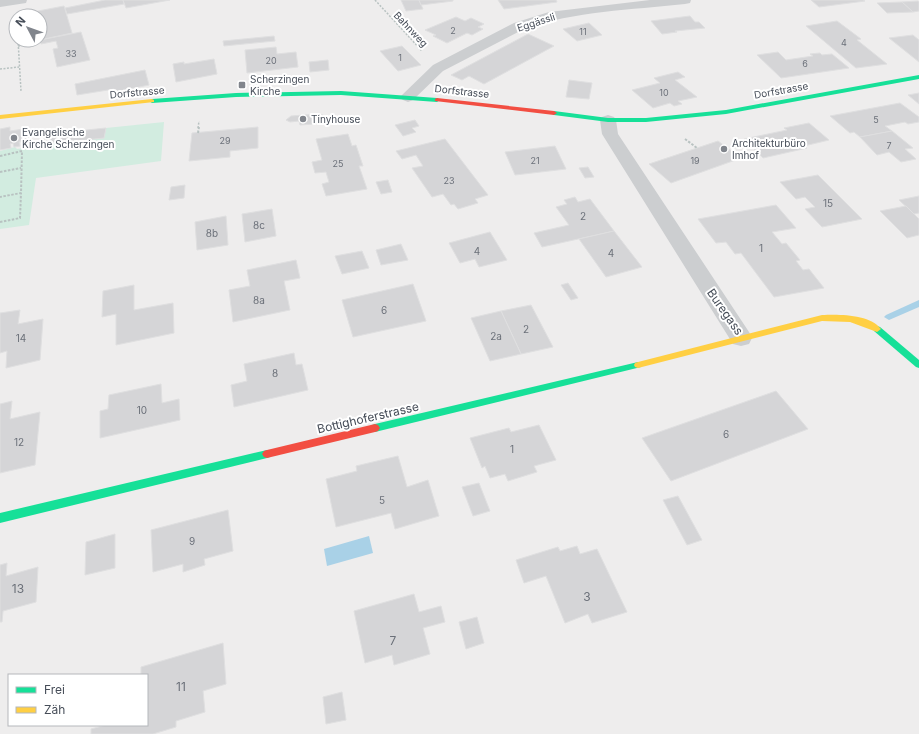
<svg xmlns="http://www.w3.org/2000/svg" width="919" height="734" viewBox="0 0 919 734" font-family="Inter,sans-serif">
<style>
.green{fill:#d2ece0}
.water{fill:#a9d1e7}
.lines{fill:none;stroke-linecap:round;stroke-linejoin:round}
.stream{fill:#a9d1e7;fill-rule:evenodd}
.building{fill:#d5d5d7;stroke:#dfdfe0}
.path-far1{stroke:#b8c2c1;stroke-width:1.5;stroke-dasharray:2 1.5;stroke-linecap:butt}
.path{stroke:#b8c2c1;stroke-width:2;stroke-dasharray:2.5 1.5;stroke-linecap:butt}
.street{fill:#ccced0;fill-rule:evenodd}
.fast{fill:#16e098;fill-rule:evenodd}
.slow{fill:#ffcf43;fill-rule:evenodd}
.jam{fill:#f24e42;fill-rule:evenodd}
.poi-dot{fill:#81858c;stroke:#fff;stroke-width:1.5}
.labels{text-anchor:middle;stroke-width:4;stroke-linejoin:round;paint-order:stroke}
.far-number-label{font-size:9px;fill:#6b7079}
.far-street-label{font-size:10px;fill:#464d58;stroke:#fff}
.far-poi-label{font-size:10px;fill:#464d58;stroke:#fff;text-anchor:start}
.number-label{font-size:10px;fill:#6b7079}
.street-label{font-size:12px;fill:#464d58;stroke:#fff}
.near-number-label{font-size:12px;fill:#6b7079}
</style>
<rect width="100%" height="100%" fill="#eeeded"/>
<path class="green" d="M164,122L161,161L36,178L29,225L0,229V151L15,147L17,149L45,146L46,144L104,138L106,128Z"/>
<path class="water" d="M369,536L373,553L327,566L324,549Z"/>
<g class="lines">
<path class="stream" d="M919,300V307L889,320L884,317L886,315Z"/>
</g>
<g class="building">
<path d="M105,0H123L124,4L67,14L65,8Z"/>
<path d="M123,0H170L126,8Z"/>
<path d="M401,0H419L423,9L406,11Z"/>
<path d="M419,0H453V1L421,5Z"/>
<path d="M498,0H556L557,2L504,9Z"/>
<path d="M811,0H863L865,1L819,7Z"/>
<path d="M918,1L919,2V11L913,12L902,2Z"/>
<path d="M902,2L913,12L887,13L877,3Z"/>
<path d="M64,6L72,33L44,39L40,25V16H34L33,12Z"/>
<path d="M690,16L695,22H699L705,28L675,31L677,32L662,34L651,21Z"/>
<path d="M456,17L465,21L471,18L484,24L478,27L483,29L472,35L467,33L447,43L433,36L436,35L425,30Z"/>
<path d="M837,21L861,39L857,40L887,64L856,68L806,26Z"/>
<path d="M589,23L602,35L577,41L563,29Z"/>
<path d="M81,32L90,60L57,67L53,49L58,48L56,41L41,44L40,40Z"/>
<path d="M528,34L554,46L484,84L469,76L462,80L451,75Z"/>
<path d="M913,35L919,40V62L889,38Z"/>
<path d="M274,36L275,41L224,46L223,41Z"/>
<path d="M402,46L421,65L398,71L380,51Z"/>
<path d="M276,47L277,54L296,52L298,67L247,73L245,50Z"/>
<path d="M778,52L786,60L813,56L810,54L820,53L822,55L832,54L849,68L781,78L757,55Z"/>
<path d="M214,59L217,74L176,82L173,64L184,62V64Z"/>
<path d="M328,60L329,70L310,72L309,62Z"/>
<path d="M145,70L149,85L115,92L114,89L77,95L75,84Z"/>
<path d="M678,72L685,77L675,80L697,97L678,101L682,104L674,106L670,103L653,108L632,90L660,83L654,78Z"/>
<path d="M569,80L592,83L589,99L566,97Z"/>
<path d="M919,93V104L908,95Z"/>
<path d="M900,103L919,117V122L908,124L905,122L885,126L892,131L860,137L854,132L850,133L830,116Z"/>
<path d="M318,114L323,115L324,117L314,120V124L300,125L299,121L290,122L286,120L291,116Z"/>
<path d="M415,120L419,126L412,128L416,132L403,136L395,125Z"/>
<path d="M809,123L829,140L804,146L807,148L763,158L744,139L787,130L784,128Z"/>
<path d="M10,127V131L24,129L31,131V136L26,141L19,142L20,146L14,147L13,143L10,144L11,148L0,150V129Z"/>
<path d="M258,127V148L230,151V157L189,161L192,133Z"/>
<path d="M106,128L104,138L46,144L49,134Z"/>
<path d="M892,131L913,148L905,149L916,159L901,162L889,152L877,155L860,137Z"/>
<path d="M348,134L352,146L356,145L363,166H359L367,189L326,196L322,184L329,182L326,172L315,173L312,162L322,160L316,139Z"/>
<path d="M445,139L488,195L475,199L478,203L458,209L454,204L451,205L443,194L432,197L412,168L423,166L416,155L402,159L396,151Z"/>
<path d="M718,141L741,158L671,183L649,164Z"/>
<path d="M555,146L566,169L515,175L505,152Z"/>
<path d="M588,167L594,177L585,178L579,168Z"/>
<path d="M818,175L862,219L822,227L805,209L815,207L805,197L796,199L780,182Z"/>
<path d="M388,180L392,192L381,194L376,182Z"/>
<path d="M185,185L184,198L169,200L171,187Z"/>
<path d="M919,196V213L914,214L899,200Z"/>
<path d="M575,197L578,202L590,199L614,231L542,247L534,233L569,225L556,207L567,204L564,200Z"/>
<path d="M776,205L796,228L772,232L782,244L786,243L800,260L796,261L803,270L809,269L824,288L774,297L741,253L735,254L726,242L716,243L698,219Z"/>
<path d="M906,206L919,219V235L907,238L880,211Z"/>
<path d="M272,209L276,236L245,242L242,214Z"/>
<path d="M226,216L228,245L197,250L195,222Z"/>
<path d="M614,231L642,267L606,277L579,239Z"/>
<path d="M490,232L507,260L479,267L475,259L460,263L449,243Z"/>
<path d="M401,244L408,260L381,265L376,250Z"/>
<path d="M362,251L369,268L342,274L335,256Z"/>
<path d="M296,260L300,278L284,281L290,310L233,322L229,290L250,286L247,270Z"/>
<path d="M568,283L578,298L571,300L561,285Z"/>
<path d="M413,284L426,321L353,337L342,300Z"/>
<path d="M134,285V310L173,303L174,333L116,345V314L102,317L103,291Z"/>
<path d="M531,305L553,347L521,354L501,311Z"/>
<path d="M20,310L18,324L43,319L40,360L6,368L7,351L0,353V313Z"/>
<path d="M501,311L521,354L490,361L471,318Z"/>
<path d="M294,353L296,365L302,364L308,390L234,407L231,385L247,381L244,364Z"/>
<path d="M161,384L162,403L179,399L180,420L100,438V411L108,409L109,395Z"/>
<path d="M776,391L808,429L671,481L642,438Z"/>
<path d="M12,401L10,419L40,412L35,465L0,473V404Z"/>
<path d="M539,425L556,460L534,466L537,472L508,481L505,474L490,478L485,466L482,468L470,438L509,428L511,432Z"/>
<path d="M398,456L407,487L428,480L439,516L395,529L391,513L336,527L326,479L357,471L356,466Z"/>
<path d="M479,483L490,511L473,516L462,487Z"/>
<path d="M678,496L702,540L687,545L663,500Z"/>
<path d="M228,510L233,551L204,559L205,565L183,572V564L153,572L151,530Z"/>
<path d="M115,534V568L85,575L86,542Z"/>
<path d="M577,546L580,554L597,549L627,612L592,623L588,614L565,623L546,576L524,583L516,560L558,547L560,551Z"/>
<path d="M7,563L6,576L38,567L36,602L3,611L2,622H0V565Z"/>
<path d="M414,594L419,612L441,606L445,622L423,628L430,654L394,665L392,655L365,663L354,611Z"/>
<path d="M477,617L484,643L466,649L459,622Z"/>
<path d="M223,643L226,684L203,691L205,712L176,721V727L153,734H91V729L106,725H147V675H141V667Z"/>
<path d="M342,692L346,720L326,724L323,697Z"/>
</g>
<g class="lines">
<g class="path-far1">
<path d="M375,0L422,51"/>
<path d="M18,40L21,91"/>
<path d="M18,46L37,43"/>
<path d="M0,69L19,67"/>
<path d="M198,128L199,121"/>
</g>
<g class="path">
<path d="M198,133L199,127"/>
<path d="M685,139L697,148"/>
<path d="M0,156L22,151L21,193L0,197"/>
<path d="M0,172L21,168"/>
<path d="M0,222L20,218L21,193"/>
</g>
<g class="street">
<path d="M0,0H27L26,3L0,7Z"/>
<path d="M650,0H691L690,3L685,4C631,10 575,11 524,29L443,71L413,100L408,102L403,100L400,97L433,65L514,23L549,12Z"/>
<path d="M608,115L614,117L616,120L618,134L749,332L752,338L749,344L741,346L733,344L602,134L600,120L602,117Z"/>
</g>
<g class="fast">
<path d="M919,75V79L726,114L646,122H608L554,115L551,113L554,111L608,118H646L726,110Z"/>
<path d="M341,91L437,98L440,100L437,102L341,95L236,97L152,103L149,101L152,99L236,93Z"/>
<path d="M877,326L880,327L919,360V368L916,367L874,331L873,329L874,327Z"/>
<path d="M638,362L641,363L642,365L641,367L375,432L372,431L370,428L372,425L375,424Z"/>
<path d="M267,450L270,451L272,454L270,457L267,458L0,523V513Z"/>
</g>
<g class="slow">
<path d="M152,99L154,100V102L0,119V115Z"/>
<path d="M822,315C838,314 870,314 881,329L877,332L850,322L822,321L638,368L635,367L634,365L635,363L638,362Z"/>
</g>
<g class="jam">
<path d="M437,98L554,111L557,113L554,115L435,101V99Z"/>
<path d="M375,424L378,425L380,428L378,431L375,432L267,458L264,457L262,454L264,451L267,450Z"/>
</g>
</g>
<g class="poi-dot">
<rect x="238" y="81" width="8" height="8" rx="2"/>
<circle cx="303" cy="119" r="4"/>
<circle cx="14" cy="138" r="4"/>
<circle cx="724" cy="149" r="4"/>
</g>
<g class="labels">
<g class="far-number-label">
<text x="453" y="34">2</text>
<text x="583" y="35">11</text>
<text x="844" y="46">4</text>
<text x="71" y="57">33</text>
<text x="400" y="61">1</text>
<text x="271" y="64">20</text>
<text x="805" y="67">6</text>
<text x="664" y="96">10</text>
<text x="876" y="123">5</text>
<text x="225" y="144">29</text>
<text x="889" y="149">7</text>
<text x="535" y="164">21</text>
<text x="695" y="164">19</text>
<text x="338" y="167">25</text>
<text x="449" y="184">23</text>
</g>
<g class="far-street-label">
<text transform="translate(536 22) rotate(-18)" y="4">Eggässli</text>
<text transform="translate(411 29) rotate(47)" y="4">Bahnweg</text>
<text transform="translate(781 90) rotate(-10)" y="4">Dorfstrasse</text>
<text transform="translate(462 91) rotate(6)" y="4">Dorfstrasse</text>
<text transform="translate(137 92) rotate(-5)" y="4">Dorfstrasse</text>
</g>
<g class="far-poi-label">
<text x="250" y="83">Scherzingen<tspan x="250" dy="12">Kirche</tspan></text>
<text x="311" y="123">Tinyhouse</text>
<text x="22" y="136">Evangelische<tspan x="22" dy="12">Kirche Scherzingen</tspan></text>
<text x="732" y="147">Architekturbüro<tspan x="732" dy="12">Imhof</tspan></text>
</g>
<g class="number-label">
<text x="828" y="207">15</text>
<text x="583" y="220">2</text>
<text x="259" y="229">8c</text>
<text x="212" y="237">8b</text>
<text x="761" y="252">1</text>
<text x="477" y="255">4</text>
<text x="611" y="257">4</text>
<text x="259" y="304">8a</text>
<text x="384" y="314">6</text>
<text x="526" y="333">2</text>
<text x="496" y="340">2a</text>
<text x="21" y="342">14</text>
<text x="275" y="377">8</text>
<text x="142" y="414">10</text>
<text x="726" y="438">6</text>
<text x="19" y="446">12</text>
<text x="512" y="453">1</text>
<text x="382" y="504">5</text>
<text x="192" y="545">9</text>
</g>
<g class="street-label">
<text transform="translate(725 312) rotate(55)" y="4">Buregass</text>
<text transform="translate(368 418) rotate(-13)" y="4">Bottighoferstrasse</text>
</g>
<g class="near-number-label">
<text x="18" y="593">13</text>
<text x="587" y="601">3</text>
<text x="393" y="645">7</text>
<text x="181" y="691">11</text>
</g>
</g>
<rect x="8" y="674" width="140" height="52" fill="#ffffff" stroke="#b5b8bc"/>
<rect x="16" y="687" width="20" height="6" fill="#16e098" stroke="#b5b8bc"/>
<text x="44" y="694" font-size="12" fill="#464d58">Frei</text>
<rect x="16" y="707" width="20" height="6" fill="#ffcf43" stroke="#b5b8bc"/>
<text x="44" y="714" font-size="12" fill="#464d58">Zäh</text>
<g transform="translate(28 28) rotate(311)"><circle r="19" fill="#ffffff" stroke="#b5b8bc"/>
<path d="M0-3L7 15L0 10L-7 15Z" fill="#81858c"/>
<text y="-6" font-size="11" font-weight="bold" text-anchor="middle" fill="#464d58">N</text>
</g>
</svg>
